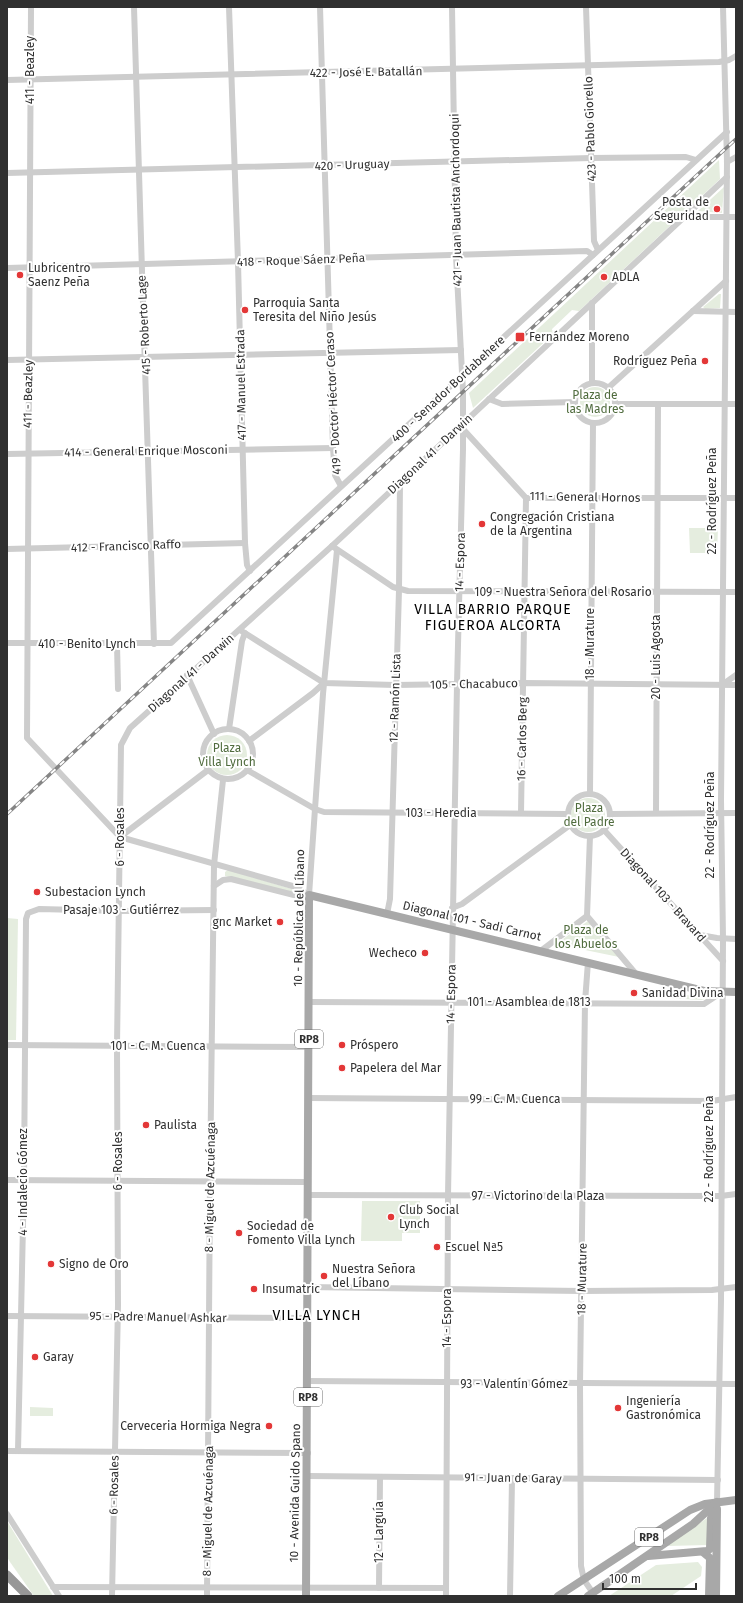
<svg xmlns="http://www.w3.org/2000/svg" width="743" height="1603" viewBox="0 0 743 1603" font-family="'Fira Sans',sans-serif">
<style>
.green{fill:#e5eddf}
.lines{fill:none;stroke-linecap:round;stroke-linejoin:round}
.minor{stroke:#cdcdcd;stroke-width:6}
.major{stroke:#a8a8a8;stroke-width:8}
.highway{stroke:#979797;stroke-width:9}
.rail-casing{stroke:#858585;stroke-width:3.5}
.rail{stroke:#fff;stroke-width:2;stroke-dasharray:6;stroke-linecap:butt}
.poi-dot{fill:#e33737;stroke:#fff;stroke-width:1.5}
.labels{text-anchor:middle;stroke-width:4;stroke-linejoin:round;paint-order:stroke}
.shield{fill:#fff;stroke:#6e6e6e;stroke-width:1}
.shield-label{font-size:11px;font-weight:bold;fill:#303030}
.street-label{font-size:12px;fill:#303030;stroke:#fff}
.poi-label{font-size:12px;fill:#303030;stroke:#fff;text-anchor:start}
.park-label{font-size:12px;fill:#506c3e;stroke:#fff}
.quarter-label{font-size:14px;letter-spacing:1px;fill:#000;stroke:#fff}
</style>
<rect width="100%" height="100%" fill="#fff"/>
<g class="green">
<path d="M719,160L720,179L579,311L572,310L552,329L553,334L473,408L469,393Z"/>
<path d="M724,187L722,213L698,211Z"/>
<path d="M719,294H721L720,308L705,309L703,307Z"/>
<circle cx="595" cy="402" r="15"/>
<path d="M689,528H718L717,553H690Z"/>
<circle cx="227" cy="755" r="20"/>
<circle cx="588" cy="815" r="17"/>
<path d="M228,870L292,889V891L290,892L225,876V872Z"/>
<path d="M7,918L18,919L16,1040H7Z"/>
<path d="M588,921L619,957L556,944Z"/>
<path d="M663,988L705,1000L662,998Z"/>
<path d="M362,1201H420V1233H402V1241H361Z"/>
<path d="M30,1407L53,1408V1416H30Z"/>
<path d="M707,1518L708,1520L707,1545L668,1546L669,1544Z"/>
<path d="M7,1521L53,1596H34L10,1562L7,1557Z"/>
<path d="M698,1562L702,1567L701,1576L671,1596H609L656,1565Z"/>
</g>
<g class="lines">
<g class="minor">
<path d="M31,7L27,738L120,837L296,887L309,895"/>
<path d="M134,7C139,219 148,432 154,644"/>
<path d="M229,7L238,262L245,543L247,565L250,571"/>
<path d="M320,7L333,448L335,475L341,486"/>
<path d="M586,7L594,241L598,250"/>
<path d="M7,80L719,62L729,60L736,56"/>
<path d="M727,162L736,157"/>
<path d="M7,173L591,158L686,157L696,160"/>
<path d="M685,217H736"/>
<path d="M7,268L587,251L593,255"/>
<path d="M592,303V383"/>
<path d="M693,311L736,312"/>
<path d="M7,360L461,350"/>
<circle cx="595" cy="403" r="20"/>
<path d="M608,388L726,281"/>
<path d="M489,399L502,404L575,402"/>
<path d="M615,404H736"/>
<path d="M463,429L526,498H736"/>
<path d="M7,454L333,448"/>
<path d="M332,546L393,587L408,591L736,592"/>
<path d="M7,549L245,543"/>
<path d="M240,630L324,683L395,685L523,683L736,685"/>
<path d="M7,643H171L727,132"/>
<path d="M117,644L118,689"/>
<path d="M187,675L214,734"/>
<path d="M722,685L736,675"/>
<circle cx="228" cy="754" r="25"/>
<path d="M229,729L242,641L245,633"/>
<path d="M249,741L313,693L324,683"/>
<path d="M247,770L315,809L324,812L567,814"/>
<path d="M590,793L593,423"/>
<circle cx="589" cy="815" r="21"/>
<path d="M521,813L526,498"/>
<path d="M656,813L658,405"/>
<path d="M610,814L736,813"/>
<path d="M604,830L723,961"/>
<path d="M590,836L587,916L636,974"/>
<path d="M120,837L208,770"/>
<path d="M214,886L223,880L231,879L294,895H309"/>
<path d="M309,895L323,694L337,550"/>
<path d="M452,908L462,904L570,825"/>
<path d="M387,914L390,899L399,590L400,482"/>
<path d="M700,935L717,938L736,939"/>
<path d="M542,950L587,916"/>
<path d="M588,962L585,1002L580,1384L581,1566L584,1580L593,1593"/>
<path d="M309,1002L704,1004L722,992"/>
<path d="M7,1045L309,1047"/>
<path d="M308,1098L712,1101L736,1097"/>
<path d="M7,1180L308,1182"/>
<path d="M308,1195L721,1196L736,1194"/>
<path d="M308,1287L581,1291L712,1290L736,1287"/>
<path d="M7,1316L308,1318"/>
<path d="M308,1381L736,1384"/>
<path d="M7,1451L308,1453"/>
<path d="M18,1451L24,1180L26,919L28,913L39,909L120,911L214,910"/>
<path d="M308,1476L718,1480"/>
<path d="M717,1502L721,1300L723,939L721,800L727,162L723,7"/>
<path d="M7,1514L59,1596"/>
<path d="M53,1587L446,1588"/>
<path d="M379,1588L380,1477"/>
<path d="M112,1596L118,1305L117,1046L121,745L130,728L332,546L727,177"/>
<path d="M207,1596L210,1181L214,865L223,780"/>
<path d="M446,1596L448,1196L457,684L463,449V392L456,256L452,7"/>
<path d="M510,1596L512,1479"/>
</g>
<g class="major">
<path d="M704,1553L710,1558L709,1596"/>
<path d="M648,1556L707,1551L710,1549L711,1518L716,1505"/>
<path d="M306,1596L309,895L704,991L736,992"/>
<path d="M558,1596L690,1510L705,1504L736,1500"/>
<path d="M588,1596L693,1524L717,1502"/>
<path d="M716,1596L717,1509"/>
</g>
<path class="highway" d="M7,1575L28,1596"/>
<defs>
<path id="rail" d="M7,814L736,139"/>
</defs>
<use href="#rail" class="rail-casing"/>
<use href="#rail" class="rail"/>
</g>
<g class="poi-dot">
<circle cx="717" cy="209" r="4"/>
<circle cx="20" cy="275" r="4"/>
<circle cx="604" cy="277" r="4"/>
<circle cx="245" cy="310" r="4"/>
<rect x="515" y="332" width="10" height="10" rx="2"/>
<circle cx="705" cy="361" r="4"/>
<circle cx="482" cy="524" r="4"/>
<circle cx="37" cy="892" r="4"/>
<circle cx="280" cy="922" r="4"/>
<circle cx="425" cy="953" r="4"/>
<circle cx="634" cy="993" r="4"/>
<circle cx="342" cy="1045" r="4"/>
<circle cx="342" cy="1068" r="4"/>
<circle cx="146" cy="1125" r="4"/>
<circle cx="391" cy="1217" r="4"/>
<circle cx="239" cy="1233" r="4"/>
<circle cx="437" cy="1247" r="4"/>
<circle cx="51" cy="1264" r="4"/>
<circle cx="324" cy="1276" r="4"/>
<circle cx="254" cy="1289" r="4"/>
<circle cx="35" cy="1357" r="4"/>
<circle cx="618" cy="1408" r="4"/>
<circle cx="269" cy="1426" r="4"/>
</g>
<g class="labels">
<g class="shield">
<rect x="295" y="1030" width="28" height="18" rx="3"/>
<rect x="294" y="1388" width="28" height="18" rx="3"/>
<rect x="635" y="1528" width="28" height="18" rx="3"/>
</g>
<g class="shield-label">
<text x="309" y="1043">RP8</text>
<text x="308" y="1401">RP8</text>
<text x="649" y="1541">RP8</text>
</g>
<g class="street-label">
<text transform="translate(30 70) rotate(-90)" y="4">411 - Beazley</text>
<text transform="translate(366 72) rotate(-1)" y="4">422 - José E. Batallán</text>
<text transform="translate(590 129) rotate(-92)" y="4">423 - Pablo Giorello</text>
<text transform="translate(352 165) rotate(-2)" y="4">420 - Uruguay</text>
<text transform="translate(456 200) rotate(-91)" y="4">421 - Juan Bautista Anchordoqui</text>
<text transform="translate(301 260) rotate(-2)" y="4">418 - Roque Sáenz Peña</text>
<text transform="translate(144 325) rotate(-93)" y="4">415 - Roberto Lage</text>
<text transform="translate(241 385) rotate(-91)" y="4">417 - Manuel Estrada</text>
<text transform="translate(448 389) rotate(-43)" y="4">400 - Senador Bordabehere</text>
<text transform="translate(28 394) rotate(-89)" y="4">411 - Beazley</text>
<text transform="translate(333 403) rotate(-93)" y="4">419 - Doctor Héctor Ceraso</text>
<text transform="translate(146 451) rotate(-1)" y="4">414 - General Enrique Mosconi</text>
<text transform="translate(430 454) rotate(-43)" y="4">Diagonal 41 - Darwin</text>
<text transform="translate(585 497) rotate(1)" y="4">111 - General Hornos</text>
<text transform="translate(712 501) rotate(-90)" y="4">22 - Rodríguez Peña</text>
<text transform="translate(126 546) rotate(-2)" y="4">412 - Francisco Raffo</text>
<text transform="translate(460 562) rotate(-88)" y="4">14 - Espora</text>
<text x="563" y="596">109 - Nuestra Señora del Rosario</text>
<text x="87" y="648">410 - Benito Lynch</text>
<text transform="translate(590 644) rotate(-90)" y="4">18 - Murature</text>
<text transform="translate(656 657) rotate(-90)" y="4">20 - Luis Agosta</text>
<text transform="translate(191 673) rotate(-42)" y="4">Diagonal 41 - Darwin</text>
<text transform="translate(474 684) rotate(-1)" y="4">105 - Chacabuco</text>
<text transform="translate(395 698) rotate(-88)" y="4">12 - Ramón Lista</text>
<text transform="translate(522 739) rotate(-89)" y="4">16 - Carlos Berg</text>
<text x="441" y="817">103 - Heredia</text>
<text transform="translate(710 825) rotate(-90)" y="4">22 - Rodríguez Peña</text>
<text transform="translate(120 837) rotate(-90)" y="4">6 - Rosales</text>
<text transform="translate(663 895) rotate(48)" y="4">Diagonal 103 - Bravard</text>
<text x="121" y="914">Pasaje 103 - Gutiérrez</text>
<text transform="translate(299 918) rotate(-89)" y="4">10 - República del Líbano</text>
<text transform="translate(472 921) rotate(13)" y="4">Diagonal 101 - Sadi Carnot</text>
<text transform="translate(451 994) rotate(-89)" y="4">14 - Espora</text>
<text x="529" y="1006">101 - Asamblea de 1813</text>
<text x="158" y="1050">101 - C. M. Cuenca</text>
<text x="515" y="1103">99 - C. M. Cuenca</text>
<text transform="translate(709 1149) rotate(-90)" y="4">22 - Rodríguez Peña</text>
<text transform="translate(118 1161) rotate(-90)" y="4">6 - Rosales</text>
<text transform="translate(23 1182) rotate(-90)" y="4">4 - Indalecio Gómez</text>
<text transform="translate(210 1187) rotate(-89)" y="4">8 - Miguel de Azcuénaga</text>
<text x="538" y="1200">97 - Victorino de la Plaza</text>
<text transform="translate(582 1279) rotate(-89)" y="4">18 - Murature</text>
<text transform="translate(158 1317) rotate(1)" y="4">95 - Padre Manuel Ashkar</text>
<text transform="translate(447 1318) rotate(-90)" y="4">14 - Espora</text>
<text x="514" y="1388">93 - Valentín Gómez</text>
<text transform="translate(513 1478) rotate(1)" y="4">91 - Juan de Garay</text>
<text transform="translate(114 1485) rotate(-89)" y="4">6 - Rosales</text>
<text transform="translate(295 1493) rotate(-89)" y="4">10 - Avenida Guido Spano</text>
<text transform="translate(208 1511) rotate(-89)" y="4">8 - Miguel de Azcuénaga</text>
<text transform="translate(379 1532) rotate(-90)" y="4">12 - Larguía</text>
</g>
<g class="poi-label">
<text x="709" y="206" text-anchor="end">Posta de<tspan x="709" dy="14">Seguridad</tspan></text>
<text x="28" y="272">Lubricentro<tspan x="28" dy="14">Saenz Peña</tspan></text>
<text x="612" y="281">ADLA</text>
<text x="253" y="307">Parroquia Santa<tspan x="253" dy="14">Teresita del Niño Jesús</tspan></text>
<text x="529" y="341">Fernández Moreno</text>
<text x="697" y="365" text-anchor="end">Rodríguez Peña</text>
<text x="490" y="521">Congregación Cristiana<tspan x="490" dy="14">de la Argentina</tspan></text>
<text x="45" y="896">Subestacion Lynch</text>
<text x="272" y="926" text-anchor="end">gnc Market</text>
<text x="417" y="957" text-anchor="end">Wecheco</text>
<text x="642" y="997">Sanidad Divina</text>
<text x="350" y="1049">Próspero</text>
<text x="350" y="1072">Papelera del Mar</text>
<text x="154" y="1129">Paulista</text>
<text x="399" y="1214">Club Social<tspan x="399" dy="14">Lynch</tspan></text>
<text x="247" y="1230">Sociedad de<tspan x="247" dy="14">Fomento Villa Lynch</tspan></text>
<text x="445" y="1251">Escuel Nª5</text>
<text x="59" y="1268">Signo de Oro</text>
<text x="332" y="1273">Nuestra Señora<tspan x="332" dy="14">del Líbano</tspan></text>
<text x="262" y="1293">Insumatric</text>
<text x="43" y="1361">Garay</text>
<text x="626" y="1405">Ingeniería<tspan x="626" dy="14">Gastronómica</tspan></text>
<text x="261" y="1430" text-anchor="end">Cerveceria Hormiga Negra</text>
</g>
<g class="park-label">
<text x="595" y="399">Plaza de<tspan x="595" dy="14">las Madres</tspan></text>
<text x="227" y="752">Plaza<tspan x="227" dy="14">Villa Lynch</tspan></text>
<text x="589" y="812">Plaza<tspan x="589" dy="14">del Padre</tspan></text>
<text x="586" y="934">Plaza de<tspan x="586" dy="14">los Abuelos</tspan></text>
</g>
<g class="quarter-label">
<text x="493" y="614">VILLA BARRIO PARQUE<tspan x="493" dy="16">FIGUEROA ALCORTA</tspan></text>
<text x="317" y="1320">VILLA LYNCH</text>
</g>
</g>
<rect width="743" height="1603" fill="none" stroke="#303030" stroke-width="16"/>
<path d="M603 1583v6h93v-6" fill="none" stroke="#303030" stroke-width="2"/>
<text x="609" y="1583" font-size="12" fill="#303030" stroke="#ffffff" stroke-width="3" paint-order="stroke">100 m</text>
</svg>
